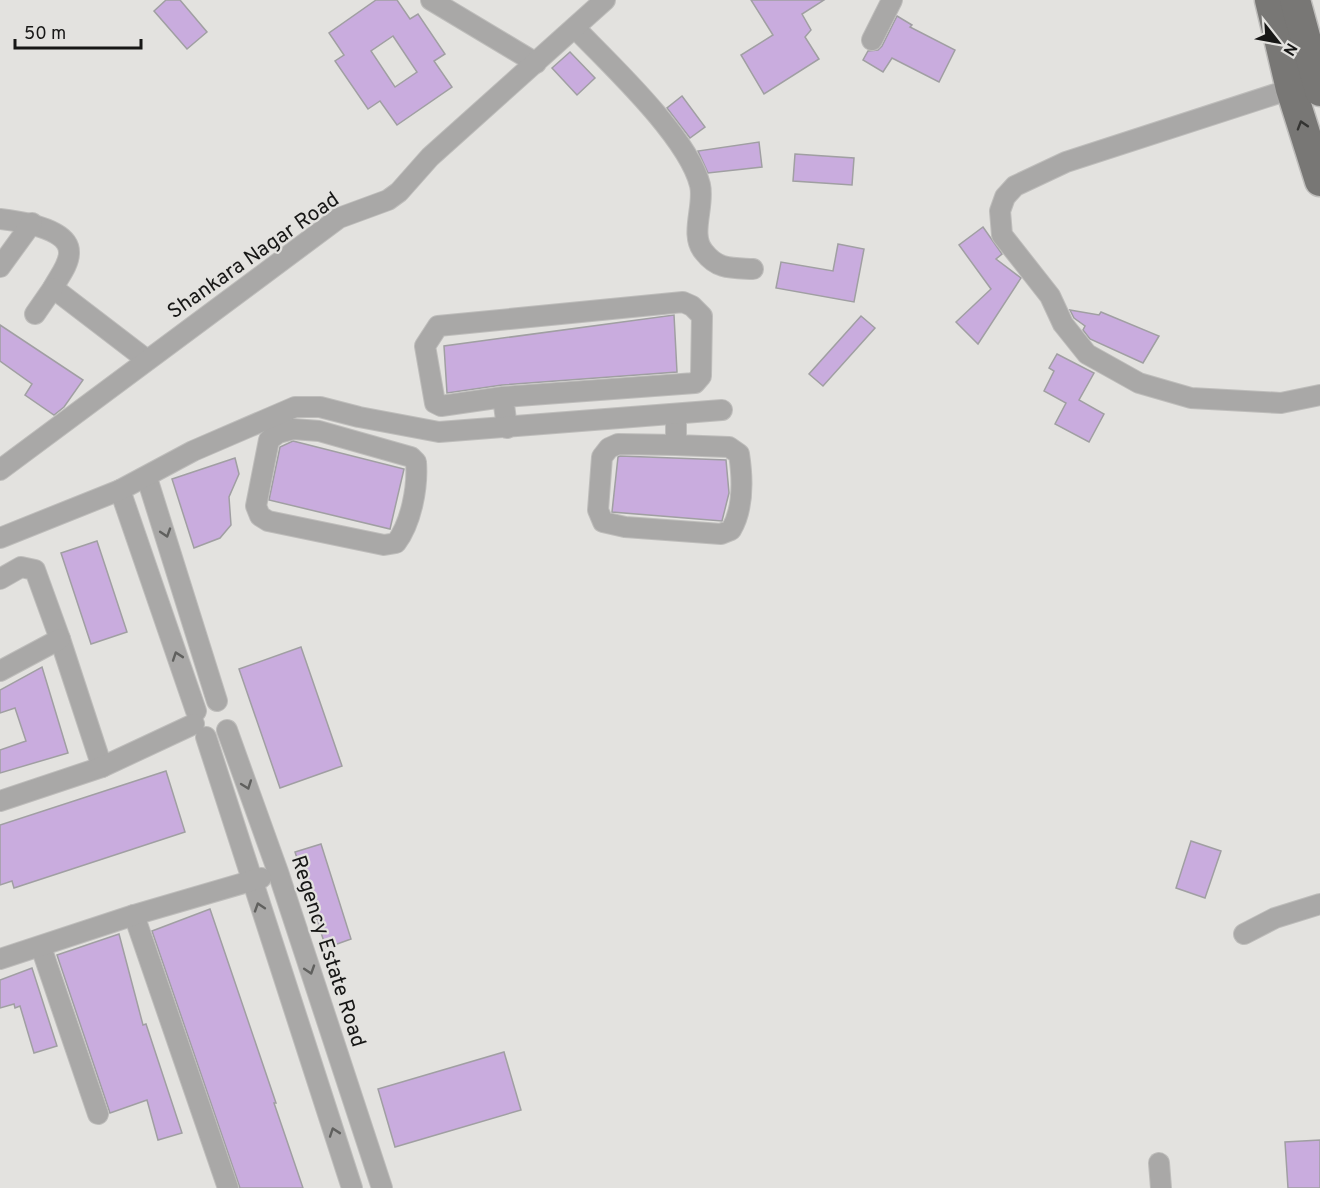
<svg xmlns="http://www.w3.org/2000/svg" width="1320" height="1188" viewBox="0 0 1320 1188" font-family="Overpass,sans-serif">
<style>
.building{fill:#c9acde;stroke:#a09fa2;stroke-width:1.5;fill-rule:evenodd}
.lines{fill:none;stroke-linecap:round;stroke-linejoin:round}
.street-casing{stroke:#bebdbb;stroke-width:22}
.primary-casing{stroke:#bebdbb;stroke-width:33}
.street{stroke:#a9a8a7;stroke-width:20}
.primary{stroke:#787775;stroke-width:30}
.oneway{stroke:#343432}
.oneway2{stroke:#60605e}
.labels{text-anchor:middle;stroke-width:4.5;stroke-linejoin:round;paint-order:stroke}
.street-label{font-size:21px;fill:#171716;stroke:#e3e2df}
</style>
<rect width="100%" height="100%" fill="#e3e2df"/>
<g class="building">
<path d="M166,0H180L207,32L187,49L154,11Z"/>
<path d="M376,0H397L410,19L418,14L445,54L434,61L452,87L397,125L380,101L368,109L335,61L344,55L329,33ZM393,36L417,72L395,87L371,51Z"/>
<path d="M751,0H824L802,14L811,30L805,37L819,59L764,94L741,55L773,35Z"/>
<path d="M897,16L912,25L910,27L955,50L939,82L892,58L883,72L863,60L868,51L878,50L882,46Z"/>
<path d="M570,52L595,78L577,95L552,68Z"/>
<path d="M682,96L705,127L690,138L667,108Z"/>
<path d="M759,142L762,167L708,173L698,151Z"/>
<path d="M795,154L854,158L852,185L793,181Z"/>
<path d="M983,227L1002,254L996,259L1021,278L978,344L956,322L991,289L959,245Z"/>
<path d="M838,244L864,249L854,302L776,288L781,262L833,271Z"/>
<path d="M1070,310L1099,315L1101,312L1159,336L1143,363L1090,339L1083,330L1085,326L1074,318Z"/>
<path d="M674,315L677,372L502,385L447,393L444,346Z"/>
<path d="M861,316L875,328L823,386L809,374Z"/>
<path d="M0,325L83,380L64,407L54,415L25,395L32,384L0,361Z"/>
<path d="M1057,354L1094,373L1079,400L1104,414L1089,442L1055,424L1066,403L1044,391L1054,371L1049,368Z"/>
<path d="M293,441L404,469L390,529L269,500L280,447Z"/>
<path d="M620,456L726,460L729,493L722,521L612,512L618,457Z"/>
<path d="M235,458L239,474L229,497L231,525L220,538L194,548L172,479Z"/>
<path d="M97,541L127,632L91,644L61,553Z"/>
<path d="M301,647L342,766L280,788L239,669Z"/>
<path d="M42,667L68,753L0,773V750L26,741L15,708L0,713V690Z"/>
<path d="M166,771L185,832L14,888L12,881L0,885V825Z"/>
<path d="M1191,841L1221,851L1205,898L1176,888Z"/>
<path d="M321,844L351,939L326,948L295,852Z"/>
<path d="M210,909L276,1103H274L303,1188H240L152,931Z"/>
<path d="M119,934L143,1025L146,1024L182,1133L158,1140L147,1100L110,1113L57,955Z"/>
<path d="M32,968L57,1046L34,1053L20,1006L15,1008L14,1004L0,1008V980Z"/>
<path d="M504,1052L521,1110L395,1147L378,1089Z"/>
<path d="M1320,1140V1188H1288L1285,1142Z"/>
</g>
<g class="lines">
<defs>
<g id="street">
<path d="M431,0L536,63"/>
<path d="M575,28C611,65 688,137 700,185C705,206 689,235 704,252C718,270 732,268 753,269"/>
<path d="M872,40L892,0"/>
<path d="M1291,89L1066,162L1015,186L1005,197L1000,211L1002,235L1050,296L1063,324L1087,354L1139,383L1191,398L1281,403L1320,395"/>
<path d="M0,219C17,221 70,228 69,253C69,265 58,278 53,288L147,360"/>
<path d="M0,267L32,223"/>
<path d="M35,314L53,288"/>
<path d="M503,397L695,383L701,376L702,316L692,306L683,302L438,326L425,346L435,403L441,406L503,397L507,428"/>
<path d="M293,429L319,431L411,457L416,462C418,488 411,523 396,543L384,545L268,521L260,516L256,506L269,440L278,433Z"/>
<path d="M676,445L618,444L609,448L602,457L598,510L603,522L625,527L721,534L731,530C744,508 743,480 739,454L729,447L676,445V414"/>
<path d="M0,470L339,218L388,200L399,192L430,157L605,0"/>
<path d="M147,478L217,701"/>
<path d="M120,490L196,711"/>
<path d="M0,538L120,490L193,451L295,407H320L359,417L439,432L722,410"/>
<path d="M0,579L21,567L35,570L60,639L102,767"/>
<path d="M0,671L60,639"/>
<path d="M227,730L278,872L382,1188"/>
<path d="M206,737L352,1188"/>
<path d="M0,801L102,767L194,724"/>
<path d="M134,915L228,1188"/>
<path d="M1244,934L1275,918L1320,904"/>
<path d="M41,947L98,1114"/>
<path d="M0,959L134,915L261,878"/>
<path d="M1159,1163L1161,1188"/>
</g>
<g id="primary">
<path d="M1270,0L1291,89L1320,181"/>
<path d="M1295,0L1320,91"/>
</g>
</defs>
<use href="#street" class="street-casing"/>
<use href="#primary" class="primary-casing"/>
<use href="#street" class="street"/>
<use href="#primary" class="primary"/>
</g>
<defs><path id="oneway-chevron" d="M-2-3.5L2.5 0L-2 3.5" fill="none" stroke-width="1.6" stroke-linecap="round" stroke-linejoin="round" transform="scale(1.5)"/></defs>
<use class="oneway" href="#oneway-chevron" transform="translate(1302 125) rotate(-107)"/>
<g class="oneway2">
<use href="#oneway-chevron" transform="translate(166 533) rotate(72)"/>
<use href="#oneway-chevron" transform="translate(177 656) rotate(-109)"/>
<use href="#oneway-chevron" transform="translate(247 785) rotate(70)"/>
<use href="#oneway-chevron" transform="translate(259 907) rotate(-108)"/>
<use href="#oneway-chevron" transform="translate(310 970) rotate(72)"/>
<use href="#oneway-chevron" transform="translate(334 1132) rotate(-109)"/>
</g>
<g class="labels">
<g class="street-label">
<text transform="translate(253 255) rotate(-35)" y="7">Shankara Nagar Road</text>
<text transform="translate(329 951) rotate(72)" y="7">Regency Estate Road</text>
</g>
</g>
<g transform="translate(1278 42) rotate(121)" stroke="#e3e2df" stroke-width="4.5" paint-order="stroke">
<path d="M0-4.5L10 22L0 15L-10 22Z" fill="#171716"/>
<text y="-9" font-size="16" font-weight="bold" text-anchor="middle" fill="#171716">N</text>
</g>
<path d="M15 39v9h126v-9" fill="none" stroke="#171716" stroke-width="3"/>
<text x="24" y="39" font-size="18" fill="#171716" stroke="#e3e2df" stroke-width="4.5" paint-order="stroke">50 m</text>
</svg>
